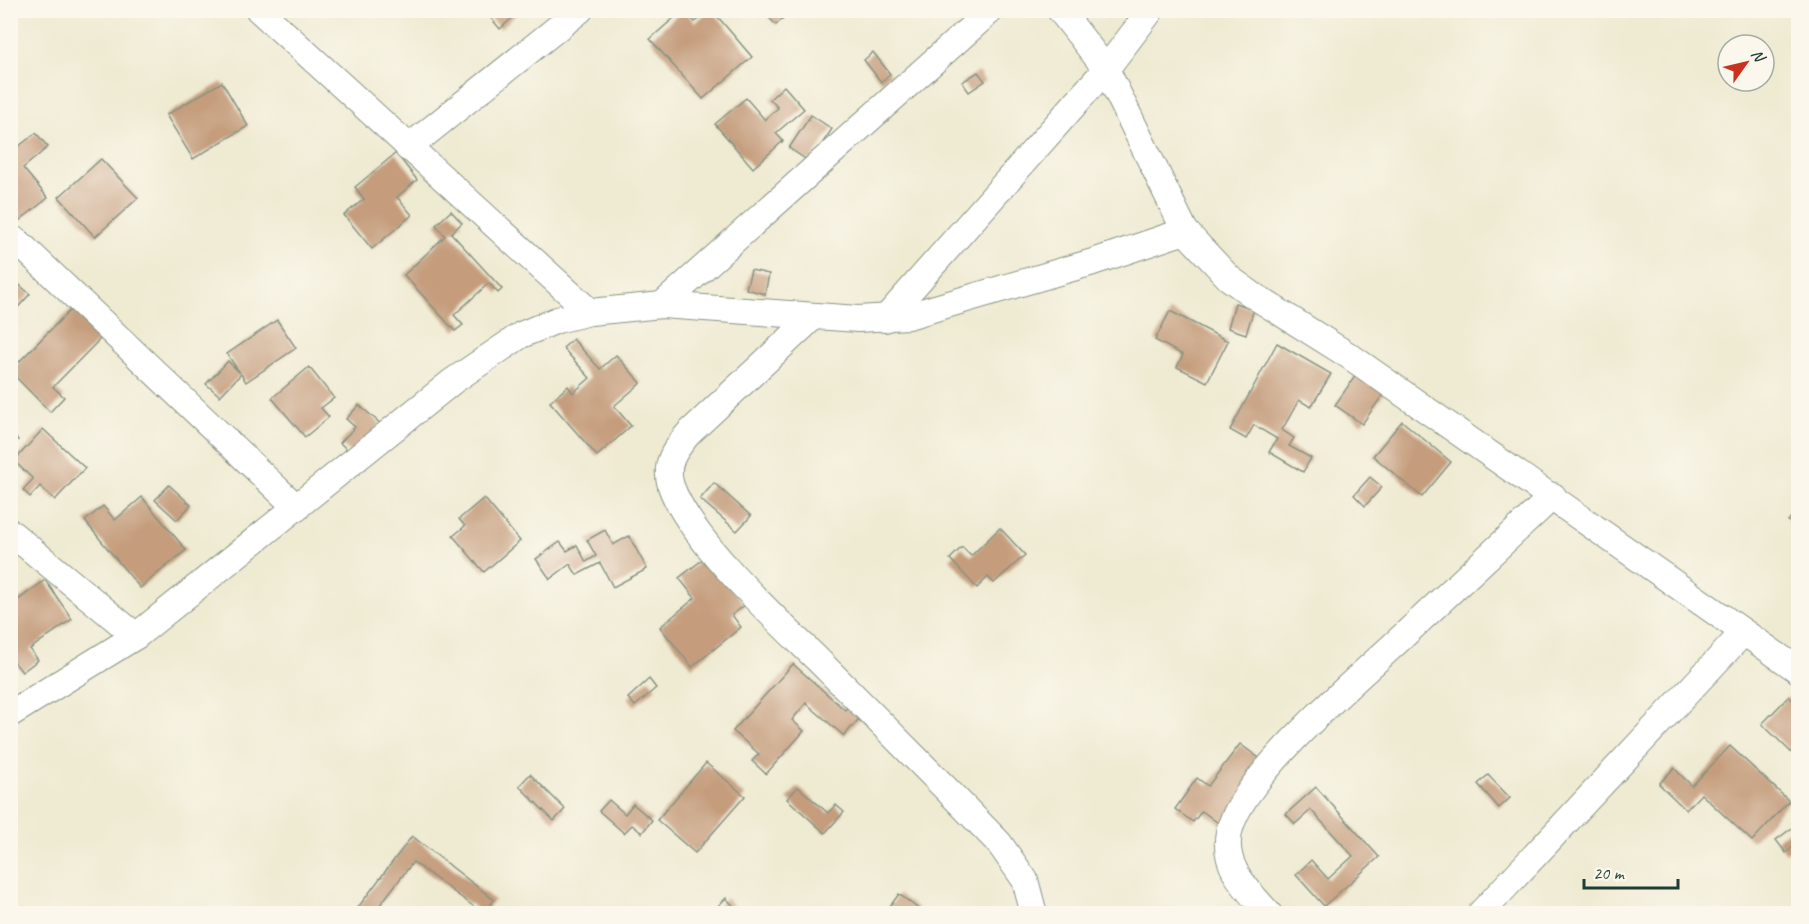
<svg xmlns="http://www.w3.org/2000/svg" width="1809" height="924" viewBox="0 0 1809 924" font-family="Caveat,sans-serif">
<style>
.building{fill:#c59d7d}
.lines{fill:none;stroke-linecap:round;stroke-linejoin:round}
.minor-casing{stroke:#879483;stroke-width:28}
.minor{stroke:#fff;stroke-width:26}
</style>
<rect width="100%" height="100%" fill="#fbf7ec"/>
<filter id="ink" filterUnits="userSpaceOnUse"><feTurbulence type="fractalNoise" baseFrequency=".0167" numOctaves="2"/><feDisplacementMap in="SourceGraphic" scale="12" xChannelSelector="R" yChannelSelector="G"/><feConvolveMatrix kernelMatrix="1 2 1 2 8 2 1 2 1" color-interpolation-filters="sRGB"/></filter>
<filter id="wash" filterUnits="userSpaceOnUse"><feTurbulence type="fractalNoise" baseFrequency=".008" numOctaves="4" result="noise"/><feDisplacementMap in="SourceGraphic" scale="24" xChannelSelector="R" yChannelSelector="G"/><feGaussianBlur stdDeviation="1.35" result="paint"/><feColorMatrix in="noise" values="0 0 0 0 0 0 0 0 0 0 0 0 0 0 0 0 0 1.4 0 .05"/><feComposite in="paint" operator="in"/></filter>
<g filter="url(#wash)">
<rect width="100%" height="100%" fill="#efead2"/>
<g id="blocks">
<g class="building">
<path d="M484,10H521L500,29Z"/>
<path d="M683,10L695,22L712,10L752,57L703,99L650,39Z"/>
<path d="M762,10H791L776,25Z"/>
<path d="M873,52L890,74L881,82L864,60Z"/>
<path d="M978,72L985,81L969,92L962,82Z"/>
<path d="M222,82L248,126L193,159L166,115Z"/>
<path d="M784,86L804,109L776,133L783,141L753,168L715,124L746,98L765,120L778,108L770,99Z"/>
<path d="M811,115L832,129L810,162L789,148Z"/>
<path d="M36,133L48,147L23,168L48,198L10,228V153Z"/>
<path d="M396,153L417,180L397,197L412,215L372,249L344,215L364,199L355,187Z"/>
<path d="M101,159L138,198L95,237L59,197Z"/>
<path d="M451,211L462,223L451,233L502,289L498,293L489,283L454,315L463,325L455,331L404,275L445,236L436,225Z"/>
<path d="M751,270L769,274L765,294L746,289Z"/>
<path d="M10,277L30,294L10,316Z"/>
<path d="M80,300L105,334L53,387L64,397L50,412L10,371Z"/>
<path d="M1235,303L1254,309L1246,334L1228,328Z"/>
<path d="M1170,311L1228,341L1207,382L1177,367L1183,355L1155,340Z"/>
<path d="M277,320L296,348L246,382L241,374L220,396L206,384L228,361L240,373L227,354Z"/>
<path d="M573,339L600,369L616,355L641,383L614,406L631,426L597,456L550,402L568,386L573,393L590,378L563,348Z"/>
<path d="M1277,343L1331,374L1311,407L1299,400L1282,430L1294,438L1289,446L1311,458L1303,472L1269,452L1277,439L1254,425L1246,439L1230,430Z"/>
<path d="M309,367L334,398L321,408L329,417L305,437L272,398Z"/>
<path d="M1358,372L1385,392L1362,424L1335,405Z"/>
<path d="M359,405L381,424L353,455L340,443L355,427L346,419Z"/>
<path d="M1402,421L1451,462L1422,497L1373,456Z"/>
<path d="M43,429L85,468L55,500L40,486L30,497L23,490L33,479L14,461Z"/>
<path d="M10,430L18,440L10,445Z"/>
<path d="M1370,477L1382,487L1365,506L1354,495Z"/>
<path d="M714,483L751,516L737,531L700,499Z"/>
<path d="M169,485L191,505L177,520L155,500Z"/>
<path d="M142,497L186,550L140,588L85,521L103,506L115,520Z"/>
<path d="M484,498L520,541L484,572L453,536L465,526L459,519Z"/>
<path d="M1798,509V530L1788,521Z"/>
<path d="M1000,528L1025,555L994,583L988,577L977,588L950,559L962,547L971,556Z"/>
<path d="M605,530L613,545L629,536L647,569L613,587L600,563L577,575L570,564L550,579L536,559L560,542L567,551L577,545L586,562L596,556L587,540Z"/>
<path d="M706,557L745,605L732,615L741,627L692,667L660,627L695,598L679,578Z"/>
<path d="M45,580L72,619L30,649L38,660L22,672L10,657V606Z"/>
<path d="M793,664L845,710L852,703L864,713L844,736L806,703L792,720L804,731L766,774L752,761L759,754L733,731Z"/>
<path d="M649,679L656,688L635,706L628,698Z"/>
<path d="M1789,696L1798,706L1797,758L1762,724Z"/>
<path d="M1240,744L1271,767L1225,828L1202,811L1193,822L1175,809L1197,778L1208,786Z"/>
<path d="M1730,746L1789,801L1752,841L1701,794L1686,810L1659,784L1674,768L1692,786Z"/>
<path d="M706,763L745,796L695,853L657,820Z"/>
<path d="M530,774L565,809L554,821L519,786Z"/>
<path d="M1488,775L1510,798L1499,808L1478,784Z"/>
<path d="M798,787L828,813L836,805L844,812L825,833L787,799Z"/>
<path d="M1316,787L1379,857L1324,906L1296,875L1311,860L1328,879L1353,856L1311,810L1295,824L1286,814Z"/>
<path d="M609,800L625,814L633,804L652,820L642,833L632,825L624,833L599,811Z"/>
<path d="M1792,828L1798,836V843L1786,853L1776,840Z"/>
<path d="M412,836L494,900L484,914L413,862L373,914H353Z"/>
<path d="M899,894L925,914H884Z"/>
<path d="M726,898L741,914H710Z"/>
</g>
</g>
</g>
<g filter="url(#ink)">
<use href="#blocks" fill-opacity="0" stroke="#879483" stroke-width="1.5"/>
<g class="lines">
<defs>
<g id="minor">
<path d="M259,10L590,312"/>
<path d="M1060,10L1106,69L1185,231L1229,278L1254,296L1351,357L1798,670"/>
<path d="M408,148L580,10"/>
<path d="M17,241L297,508"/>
<path d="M662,305L991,10"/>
<path d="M814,316L688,434C674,451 664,464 671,486C690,540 775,618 817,659C878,720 939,781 999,843L1025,880L1034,914"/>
<path d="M885,319L1106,69L1151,10"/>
<path d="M10,532L136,636"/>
<path d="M10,714L136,636L453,381L521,335L557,320L590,312L662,305L858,319L908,316L1093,262L1185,231"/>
<path d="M1269,914C1247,889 1222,867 1229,832C1241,777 1357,679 1400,639C1451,591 1502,544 1553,496"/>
<path d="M1480,914L1743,633"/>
</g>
</defs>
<use href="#minor" class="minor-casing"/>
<use href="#minor" class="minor"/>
</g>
</g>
<rect width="1809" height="924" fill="none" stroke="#fbf7ec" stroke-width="36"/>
<g transform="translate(1746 63) rotate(56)"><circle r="28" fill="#fbf7ec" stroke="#a3ada2" stroke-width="1.5"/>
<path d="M0-4.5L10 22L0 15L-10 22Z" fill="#c8321e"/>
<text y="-9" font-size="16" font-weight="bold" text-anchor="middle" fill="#1f3d34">N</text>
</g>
<path d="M1584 879v9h94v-9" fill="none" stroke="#1f3d34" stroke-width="3"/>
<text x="1593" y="879" font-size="18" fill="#1f3d34" stroke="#fbf7ec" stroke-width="4.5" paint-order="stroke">20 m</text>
</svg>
